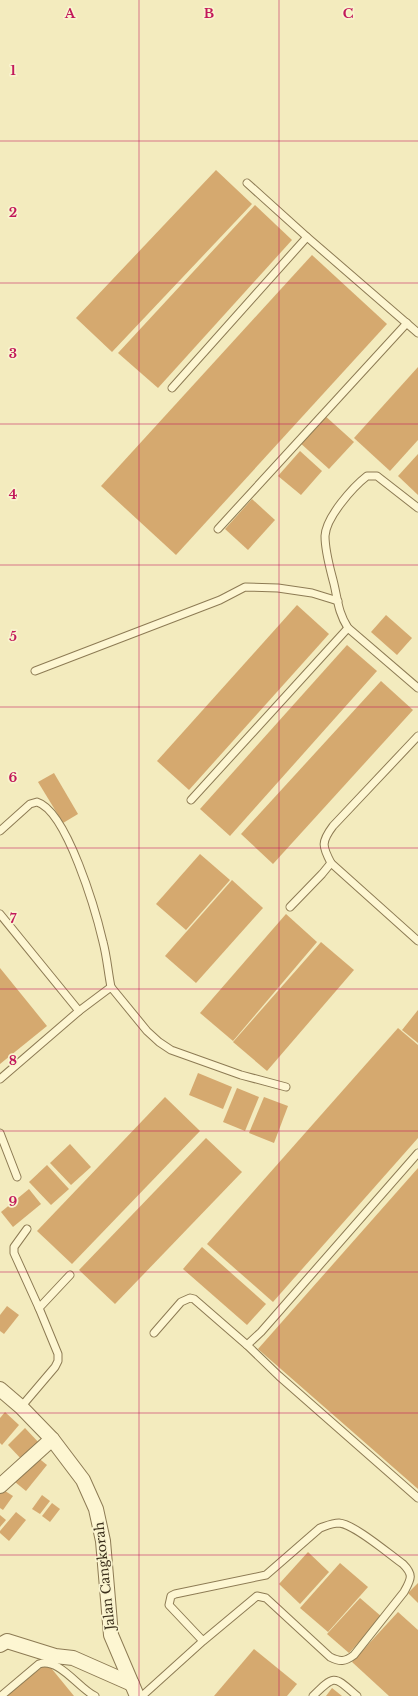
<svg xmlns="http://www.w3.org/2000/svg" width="418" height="1696" viewBox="0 0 418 1696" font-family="'Libre Baskerville',serif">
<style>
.building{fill:#d5a96f}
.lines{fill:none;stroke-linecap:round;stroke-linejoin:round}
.service-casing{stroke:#8d7b54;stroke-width:9}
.minor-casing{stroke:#8d7b54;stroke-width:16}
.service{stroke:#fdf6d2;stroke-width:7}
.minor{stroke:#fdf6d2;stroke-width:14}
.grid{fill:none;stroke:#c2185b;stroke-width:1;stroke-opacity:0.55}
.labels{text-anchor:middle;stroke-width:3.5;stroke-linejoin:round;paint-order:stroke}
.street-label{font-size:13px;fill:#3b2f1b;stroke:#f9f3ce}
.grid-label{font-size:13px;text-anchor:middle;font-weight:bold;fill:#c2185b;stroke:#f9f3ce;stroke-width:3.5;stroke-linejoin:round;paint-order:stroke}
</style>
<rect width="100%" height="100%" fill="#f3ebbe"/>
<g class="building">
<path d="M216,170L252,204L112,352L76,318Z"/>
<path d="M255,205L292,240L158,388L118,353Z"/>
<path d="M312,255L387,324L176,555L101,486Z"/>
<path d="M418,367V440L390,471L354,438Z"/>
<path d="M323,414L354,442L329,469L298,441Z"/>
<path d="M300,451L322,471L301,495L278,476Z"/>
<path d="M418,454V495L398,476Z"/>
<path d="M252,499L275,520L248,550L225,529Z"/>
<path d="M297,605L329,634L189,790L157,761Z"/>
<path d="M386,615L412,638L397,655L371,632Z"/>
<path d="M347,645L377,671L230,836L200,809Z"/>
<path d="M381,681L413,710L273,864L241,834Z"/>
<path d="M54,773L78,814L63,823L38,782Z"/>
<path d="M200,854L230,880L186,930L156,904Z"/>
<path d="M232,880L263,908L196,983L165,956Z"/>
<path d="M286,914L317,942L233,1041L200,1013Z"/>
<path d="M321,942L354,970L267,1071L233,1042Z"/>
<path d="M0,968L47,1026L0,1064Z"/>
<path d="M418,1010V1043L402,1030Z"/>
<path d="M398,1028L418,1045V1138L273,1302L207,1244Z"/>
<path d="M198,1073L232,1087L223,1109L189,1095Z"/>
<path d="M237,1088L259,1097L245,1131L223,1122Z"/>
<path d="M165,1097L200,1131L72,1264L37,1231Z"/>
<path d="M264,1097L288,1106L274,1143L249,1133Z"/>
<path d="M206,1138L242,1172L115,1304L79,1270Z"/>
<path d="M70,1144L91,1167L71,1185L50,1163Z"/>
<path d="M47,1165L69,1189L51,1205L29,1182Z"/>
<path d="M418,1168V1489L258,1349Z"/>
<path d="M29,1189L41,1204L13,1227L1,1212Z"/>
<path d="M202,1247L266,1304L247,1325L183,1269Z"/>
<path d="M7,1306L19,1315L4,1334L0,1331V1315Z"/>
<path d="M5,1412L19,1425L2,1445L0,1443V1418Z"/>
<path d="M25,1428L41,1445L24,1462L8,1445Z"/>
<path d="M36,1456L47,1465L26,1491L15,1482Z"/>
<path d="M2,1489L13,1496L3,1510L0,1508V1492Z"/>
<path d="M42,1495L50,1501L40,1514L32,1509Z"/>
<path d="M52,1503L60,1509L50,1522L42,1516Z"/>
<path d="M16,1512L26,1520L9,1541L0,1533V1531Z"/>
<path d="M0,1515L6,1520L0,1527Z"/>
<path d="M308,1552L329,1572L300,1604L279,1584Z"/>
<path d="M340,1563L368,1587L328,1632L300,1608Z"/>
<path d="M418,1583V1603L408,1593Z"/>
<path d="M360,1598L382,1617L349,1653L327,1634Z"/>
<path d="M398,1612L418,1630V1696H389L352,1662Z"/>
<path d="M254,1649L297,1684L287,1696H214Z"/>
<path d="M47,1663L74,1696H6Z"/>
<path d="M332,1688L342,1696H326Z"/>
</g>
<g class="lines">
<defs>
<g id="service">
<path d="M247,183L307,237L418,333"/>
<path d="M172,388L307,237"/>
<path d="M418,508L377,476H367C353,487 326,517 325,536C325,552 330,568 334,584C338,601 338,612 348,628L418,688"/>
<path d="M218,529L407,323"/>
<path d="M35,671L220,600L245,587L278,588L312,593L338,601"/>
<path d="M418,736L333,826C321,842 322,846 331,863L418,941"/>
<path d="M191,800L348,628"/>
<path d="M0,831L30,804L37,802C67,811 96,912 103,942C107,957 108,972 111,987"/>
<path d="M290,907L322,874L331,863"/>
<path d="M0,914L79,1011"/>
<path d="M0,1079L79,1011L111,987L147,1031L159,1042L171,1050L241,1075L286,1087"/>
<path d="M0,1133L17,1177"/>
<path d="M418,1153L261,1332L247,1345L279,1376L418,1498"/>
<path d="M27,1229L14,1247V1253L39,1308"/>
<path d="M154,1333L181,1302L190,1298L194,1299L247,1345"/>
<path d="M21,1407L55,1367L58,1361V1354L39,1308L70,1275"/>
<path d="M1,1696L39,1664C59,1657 79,1689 95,1696"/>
<path d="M142,1696L203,1641L257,1596L266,1598L330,1657C340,1662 345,1662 354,1655L404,1592C411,1579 414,1575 403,1564C389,1554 354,1524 339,1523C332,1523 326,1526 320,1528L266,1575L175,1594L171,1596L169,1605L203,1641"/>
<path d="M313,1696C335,1674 334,1676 357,1696"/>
</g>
<g id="minor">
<path d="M0,1389L21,1407L52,1439L83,1480L96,1509L103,1541L111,1635L137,1696"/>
<path d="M0,1486L52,1439"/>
<path d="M0,1645L7,1641L55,1656L73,1658L132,1684"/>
</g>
</defs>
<use href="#service" class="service-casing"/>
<use href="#minor" class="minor-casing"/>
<use href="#service" class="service"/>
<use href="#minor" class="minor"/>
</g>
<path class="grid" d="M139,0V1696M279,0V1696M0,141H418M0,283H418M0,424H418M0,565H418M0,707H418M0,848H418M0,989H418M0,1131H418M0,1272H418M0,1413H418M0,1555H418"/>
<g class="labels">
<g class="street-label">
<text transform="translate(104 1576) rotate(-96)" y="5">Jalan Cangkorah</text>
</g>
</g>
<g class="grid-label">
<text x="70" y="18">A</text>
<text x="209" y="18">B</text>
<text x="348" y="18">C</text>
<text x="13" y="75">1</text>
<text x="13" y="217">2</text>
<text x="13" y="358">3</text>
<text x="13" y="499">4</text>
<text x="13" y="641">5</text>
<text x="13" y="782">6</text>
<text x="13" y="923">7</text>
<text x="13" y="1065">8</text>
<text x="13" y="1206">9</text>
</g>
</svg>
